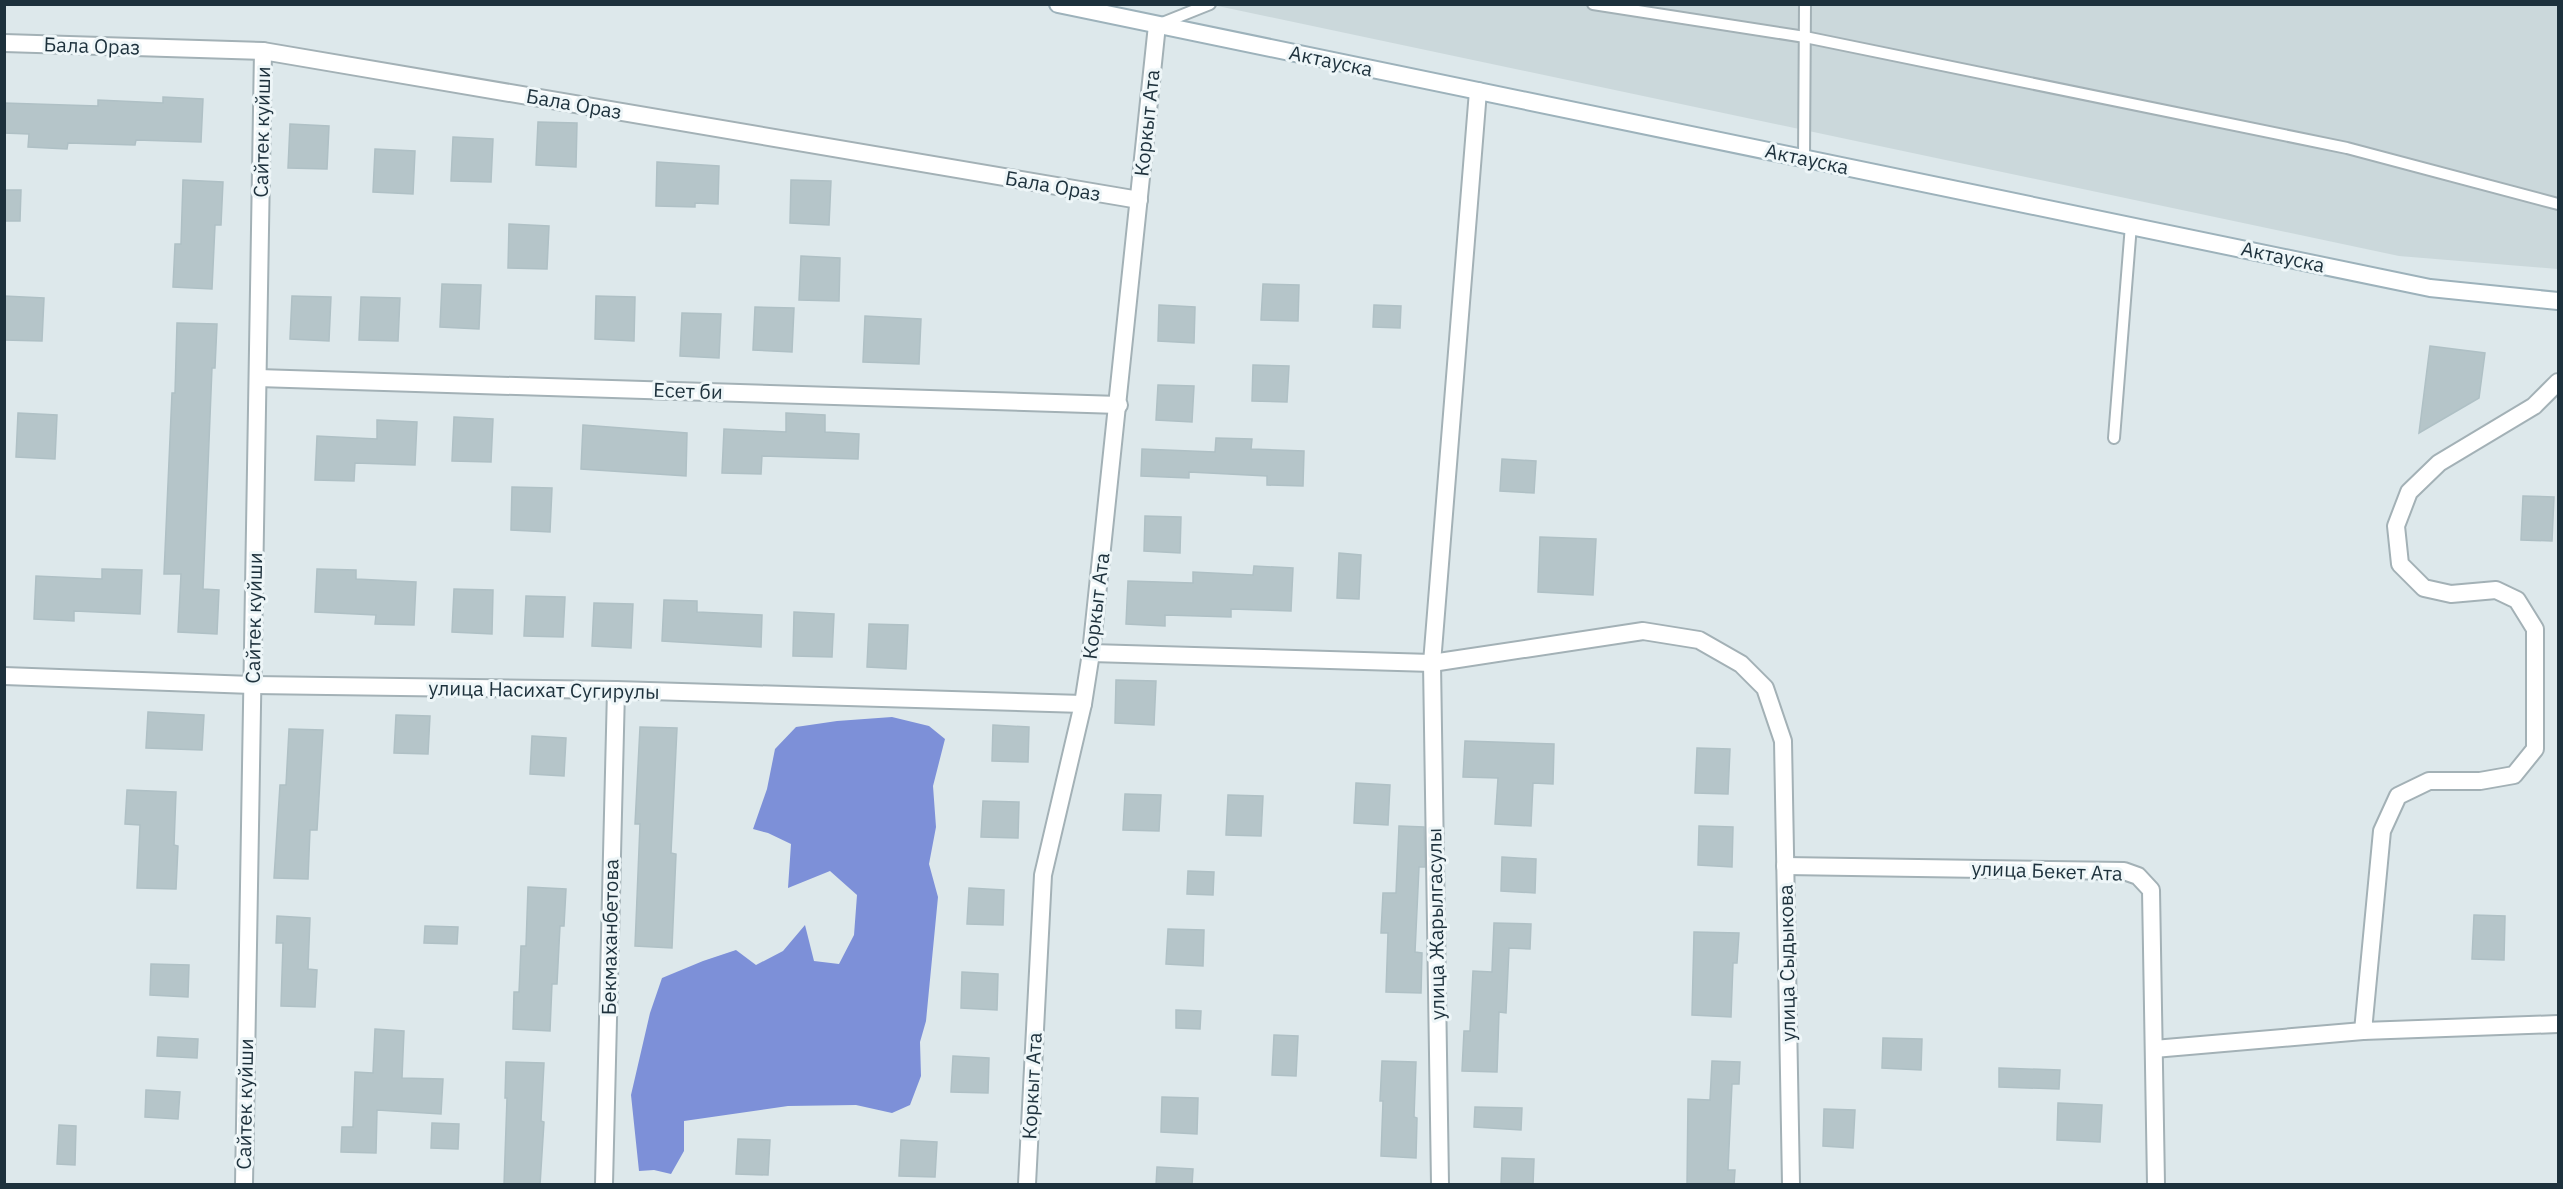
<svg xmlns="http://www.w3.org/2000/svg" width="2563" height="1189" viewBox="0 0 2563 1189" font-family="'IBM Plex Sans',sans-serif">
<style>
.built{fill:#cbd8db}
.water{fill:#7d90d8}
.building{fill:#b5c5c9;stroke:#afc0c5;stroke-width:1.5}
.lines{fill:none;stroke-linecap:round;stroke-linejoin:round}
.service-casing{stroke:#a3b1b6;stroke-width:14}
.minor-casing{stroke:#a3b1b6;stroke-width:20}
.secondary-casing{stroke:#9db2bb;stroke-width:20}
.service{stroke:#fff;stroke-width:10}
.minor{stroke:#fff;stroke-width:16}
.secondary{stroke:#fff;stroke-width:16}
.labels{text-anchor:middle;stroke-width:6;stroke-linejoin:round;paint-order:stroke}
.street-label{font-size:20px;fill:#1d313c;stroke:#eef6f8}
</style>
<rect width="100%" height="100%" fill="#dde8eb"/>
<path class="built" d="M1213,5H2558V269L2399,256Z"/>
<path class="water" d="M892,717L929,726L945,739L933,786L936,827L929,864L938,897L926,1021L920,1042L921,1076L910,1105L892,1113L856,1105L788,1106L684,1121V1151L671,1174L654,1170L639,1171L631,1095L650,1013L662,978L703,961L736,950L756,965L783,951L805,925L814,961L839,964L854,935L857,895L830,871L788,888L791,844L768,833L753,829L767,789L775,749L796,727L837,721Z"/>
<g class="building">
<path d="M163,97L203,99L201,142L136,140L135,145L68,143L67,149L28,147L29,134L4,133V103L98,106V100L163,103Z"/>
<path d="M538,122L577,123L576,167L536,165Z"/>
<path d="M290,124L329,126L327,169L288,168Z"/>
<path d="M453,137L493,139L491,182L451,181Z"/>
<path d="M375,149L415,151L413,194L373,192Z"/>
<path d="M657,162L719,166L718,204L695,203V207L656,206Z"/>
<path d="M183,180L223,182L221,225H215L212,289L173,287L175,244H181Z"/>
<path d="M791,180L831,181L829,225L790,223Z"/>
<path d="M4,190H21L20,221H4Z"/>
<path d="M509,224L549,226L547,269L508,268Z"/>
<path d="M801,256L840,258L839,301L799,300Z"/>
<path d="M442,284L481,285L479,329L440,327Z"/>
<path d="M1263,284L1299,285L1298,321L1261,320Z"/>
<path d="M4,296L44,298L42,341L4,340Z"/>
<path d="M292,296L331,297L329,341L290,339Z"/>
<path d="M596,296L635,297L634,341L595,339Z"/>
<path d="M361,297L400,298L398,341L359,340Z"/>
<path d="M1159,305L1195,307L1194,343L1158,341Z"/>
<path d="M1374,305L1401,306L1400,328L1373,327Z"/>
<path d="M755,307L794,308L792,352L753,350Z"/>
<path d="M682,313L721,314L719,358L680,356Z"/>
<path d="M865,316L921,319L919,364L863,362Z"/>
<path d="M177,323L217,324L215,368H212L203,589L219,590L217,634L178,632L181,574H164L172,393H175Z"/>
<path d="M2430,346L2485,353L2479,398L2419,433Z"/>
<path d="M1253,365L1289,366L1287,402L1252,401Z"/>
<path d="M1158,385L1194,386L1192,422L1156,420Z"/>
<path d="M18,413L57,415L55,459L16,457Z"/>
<path d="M786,413L825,415V432L859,434L858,459L762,456L761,474L722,473L724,429L786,432Z"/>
<path d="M454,417L493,419L491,462L452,461Z"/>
<path d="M377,420L417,422L415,465L355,463L354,481L315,480L317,436L377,439Z"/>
<path d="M583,425L687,433L686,476L581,469Z"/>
<path d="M1216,438L1252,439L1251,449L1304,451L1303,486L1267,485V476L1189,472V478L1141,476L1142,449L1215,452Z"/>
<path d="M1502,459L1536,461L1534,493L1500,491Z"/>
<path d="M512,487L552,488L550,532L511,530Z"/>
<path d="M2523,496L2554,497L2552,541L2521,540Z"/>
<path d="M1145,516L1181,517L1180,553L1144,551Z"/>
<path d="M1540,537L1596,539L1593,595L1538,592Z"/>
<path d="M1339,553L1361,555L1359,599L1337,598Z"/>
<path d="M1254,566L1293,568L1291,611L1231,609V617L1165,615V626L1126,624L1128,581L1193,583V572L1253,575Z"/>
<path d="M102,569L142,570L140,614L74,611V621L34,619L36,576L102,579Z"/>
<path d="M317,569L356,570V579L416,582L414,625L375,624L376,615L315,612Z"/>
<path d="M454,589L493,590L492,634L452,632Z"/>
<path d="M526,596L565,597L563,637L524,636Z"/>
<path d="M664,600L697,601V612L762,615L761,647L662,641Z"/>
<path d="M594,603L633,604L631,648L592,646Z"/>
<path d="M794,612L834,614L832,657L793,656Z"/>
<path d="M869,624L908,625L906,669L867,667Z"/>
<path d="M1116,680L1156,681L1154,725L1115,723Z"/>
<path d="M148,712L204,715L202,750L146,748Z"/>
<path d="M396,715L430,716L428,754L394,753Z"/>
<path d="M993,725L1029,727L1028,762L992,761Z"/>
<path d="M640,727L677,728L671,853L676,854L672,948L635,946L640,824H635Z"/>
<path d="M289,729L323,730L317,830H310L308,879L274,878L280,785H286Z"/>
<path d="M532,736L566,738L564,776L530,774Z"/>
<path d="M1465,741L1554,744L1553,784L1533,783L1531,826L1495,824L1498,778L1463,777Z"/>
<path d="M1697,748L1730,749L1728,794L1695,793Z"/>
<path d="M1356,783L1390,785L1388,825L1354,823Z"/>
<path d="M127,790L176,792L174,845L178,846L176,889L137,888L140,825L125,824Z"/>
<path d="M1125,794L1161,795L1159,831L1123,830Z"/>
<path d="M1228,795L1263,796L1261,836L1226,835Z"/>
<path d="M983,801L1019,802L1018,838L981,837Z"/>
<path d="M1399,826L1424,827L1425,867H1419L1415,952L1422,953L1421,993L1386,992L1388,933H1381L1383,893H1396Z"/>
<path d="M1699,826L1733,827L1732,867L1698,865Z"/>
<path d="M1502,857L1536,859L1535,893L1501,891Z"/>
<path d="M1188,871L1214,872L1213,895L1187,894Z"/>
<path d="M528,887L566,889L564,926H560L557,984H552L550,1031L513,1029L514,992H519L521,946H526Z"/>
<path d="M969,888L1004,890L1003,925L967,924Z"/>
<path d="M2474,915L2505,916L2504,960L2472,959Z"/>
<path d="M277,916L310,918L308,969L317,970L315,1007L281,1006L283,943H276Z"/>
<path d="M1494,923L1531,924L1530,949L1509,948L1506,1013L1499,1012L1497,1072L1462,1071L1464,1031H1470L1473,971L1492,972Z"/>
<path d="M425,926L458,927L457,944L424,943Z"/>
<path d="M1168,929L1204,930L1203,966L1166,964Z"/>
<path d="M1694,932L1739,933L1737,963H1733L1731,1017L1692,1015Z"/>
<path d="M151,964L189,965L188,997L150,995Z"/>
<path d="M962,972L998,974L997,1010L961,1008Z"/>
<path d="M1176,1010L1201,1011L1200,1029L1176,1028Z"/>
<path d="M375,1029L404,1031L402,1078L443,1079L441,1114L377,1110L376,1153L341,1152L342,1127H353L355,1072L373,1073Z"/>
<path d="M1274,1035L1298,1036L1296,1076L1272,1075Z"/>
<path d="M158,1037L198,1039L197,1058L157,1056Z"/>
<path d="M1883,1038L1922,1039L1921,1070L1882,1068Z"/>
<path d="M953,1056L989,1058L988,1093L951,1092Z"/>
<path d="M1382,1061L1416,1062L1414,1117L1417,1118L1416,1158L1381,1156L1383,1101H1380Z"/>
<path d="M1712,1061L1740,1062L1739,1084H1732L1728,1170H1735L1734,1185H1687L1688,1099L1710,1100Z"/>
<path d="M506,1062L544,1063L541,1121L544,1122L540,1185H504L507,1098H505Z"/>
<path d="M1999,1068L2060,1070L2059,1089L1999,1087Z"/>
<path d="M146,1090L180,1092L178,1119L145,1117Z"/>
<path d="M1162,1097L1198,1098L1197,1134L1161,1132Z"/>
<path d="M2058,1103L2102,1105L2100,1142L2057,1140Z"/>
<path d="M1475,1107L1522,1108L1521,1130L1474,1127Z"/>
<path d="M1824,1109L1855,1110L1853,1148L1823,1146Z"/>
<path d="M432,1123L459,1124L458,1149L431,1148Z"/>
<path d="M59,1125L76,1126L75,1165L57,1164Z"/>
<path d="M738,1139L770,1140L768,1175L736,1174Z"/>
<path d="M901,1140L937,1142L935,1177L899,1176Z"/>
<path d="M1502,1158L1534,1159L1533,1185H1501Z"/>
<path d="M1157,1167L1193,1169L1192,1185H1156Z"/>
</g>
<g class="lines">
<defs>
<g id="service">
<path d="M1593,4L1805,37L2347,148L2558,204"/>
<path d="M1160,24L1210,4"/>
<path d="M1804,158L1805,4"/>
<path d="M2114,438L2131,225"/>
</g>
<g id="minor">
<path d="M4,43L263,51L1139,200"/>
<path d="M258,378L1119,405"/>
<path d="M2558,382L2534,406L2439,463L2409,492L2396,526L2400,564L2424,588L2451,594L2496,590L2517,600L2535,629V749L2514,775L2480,781H2429L2398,796L2382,831L2363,1031L2558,1024"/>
<path d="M1091,653L1432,663L1643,631L1699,640L1741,664L1765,688L1783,741L1791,1184"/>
<path d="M4,676L252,685L616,690L1083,704"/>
<path d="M1785,866L2124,871L2138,876L2151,890L2156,1184"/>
<path d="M2154,1049L2363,1031"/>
<path d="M244,1184L263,51"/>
<path d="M604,1184L616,690"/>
<path d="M1027,1184L1043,875L1083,704L1091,653L1157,25"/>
<path d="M1440,1184L1432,663L1478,91"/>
</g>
<path id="secondary" d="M1058,4L2430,288L2558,301"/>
</defs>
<use href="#service" class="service-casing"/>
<use href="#minor" class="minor-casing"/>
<use href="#secondary" class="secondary-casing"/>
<use href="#service" class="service"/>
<use href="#minor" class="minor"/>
<use href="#secondary" class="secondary"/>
</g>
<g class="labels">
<g class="street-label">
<text transform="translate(92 46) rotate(2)" y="7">Бала Ораз</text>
<text transform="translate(1331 61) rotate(12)" y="7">Актауска</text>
<text transform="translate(574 104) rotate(10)" y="7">Бала Ораз</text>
<text transform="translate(1147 123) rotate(-84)" y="7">Коркыт Ата</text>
<text transform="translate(262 132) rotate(-89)" y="7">Сайтек куйши</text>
<text transform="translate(1807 159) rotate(12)" y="7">Актауска</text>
<text transform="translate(1053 186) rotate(10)" y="7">Бала Ораз</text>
<text transform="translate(2283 257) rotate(12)" y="7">Актауска</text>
<text transform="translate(688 391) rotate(2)" y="7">Есет би</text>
<text transform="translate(1096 606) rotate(-83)" y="7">Коркыт Ата</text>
<text transform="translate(254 618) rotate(-89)" y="7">Сайтек куйши</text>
<text transform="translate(544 690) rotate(1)" y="7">улица Насихат Сугирулы</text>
<text transform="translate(2047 871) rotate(2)" y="7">улица Бекет Ата</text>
<text transform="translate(1436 924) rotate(-91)" y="7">улица Жарылгасулы</text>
<text transform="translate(610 937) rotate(-89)" y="7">Бекмаханбетова</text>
<text transform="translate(1787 963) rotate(-91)" y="7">улица Сыдыкова</text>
<text transform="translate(1032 1086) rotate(-87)" y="7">Коркыт Ата</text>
<text transform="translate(245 1104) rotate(-89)" y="7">Сайтек куйши</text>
</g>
</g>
<rect width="2563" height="1189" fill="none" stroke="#1d313c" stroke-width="12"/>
</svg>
